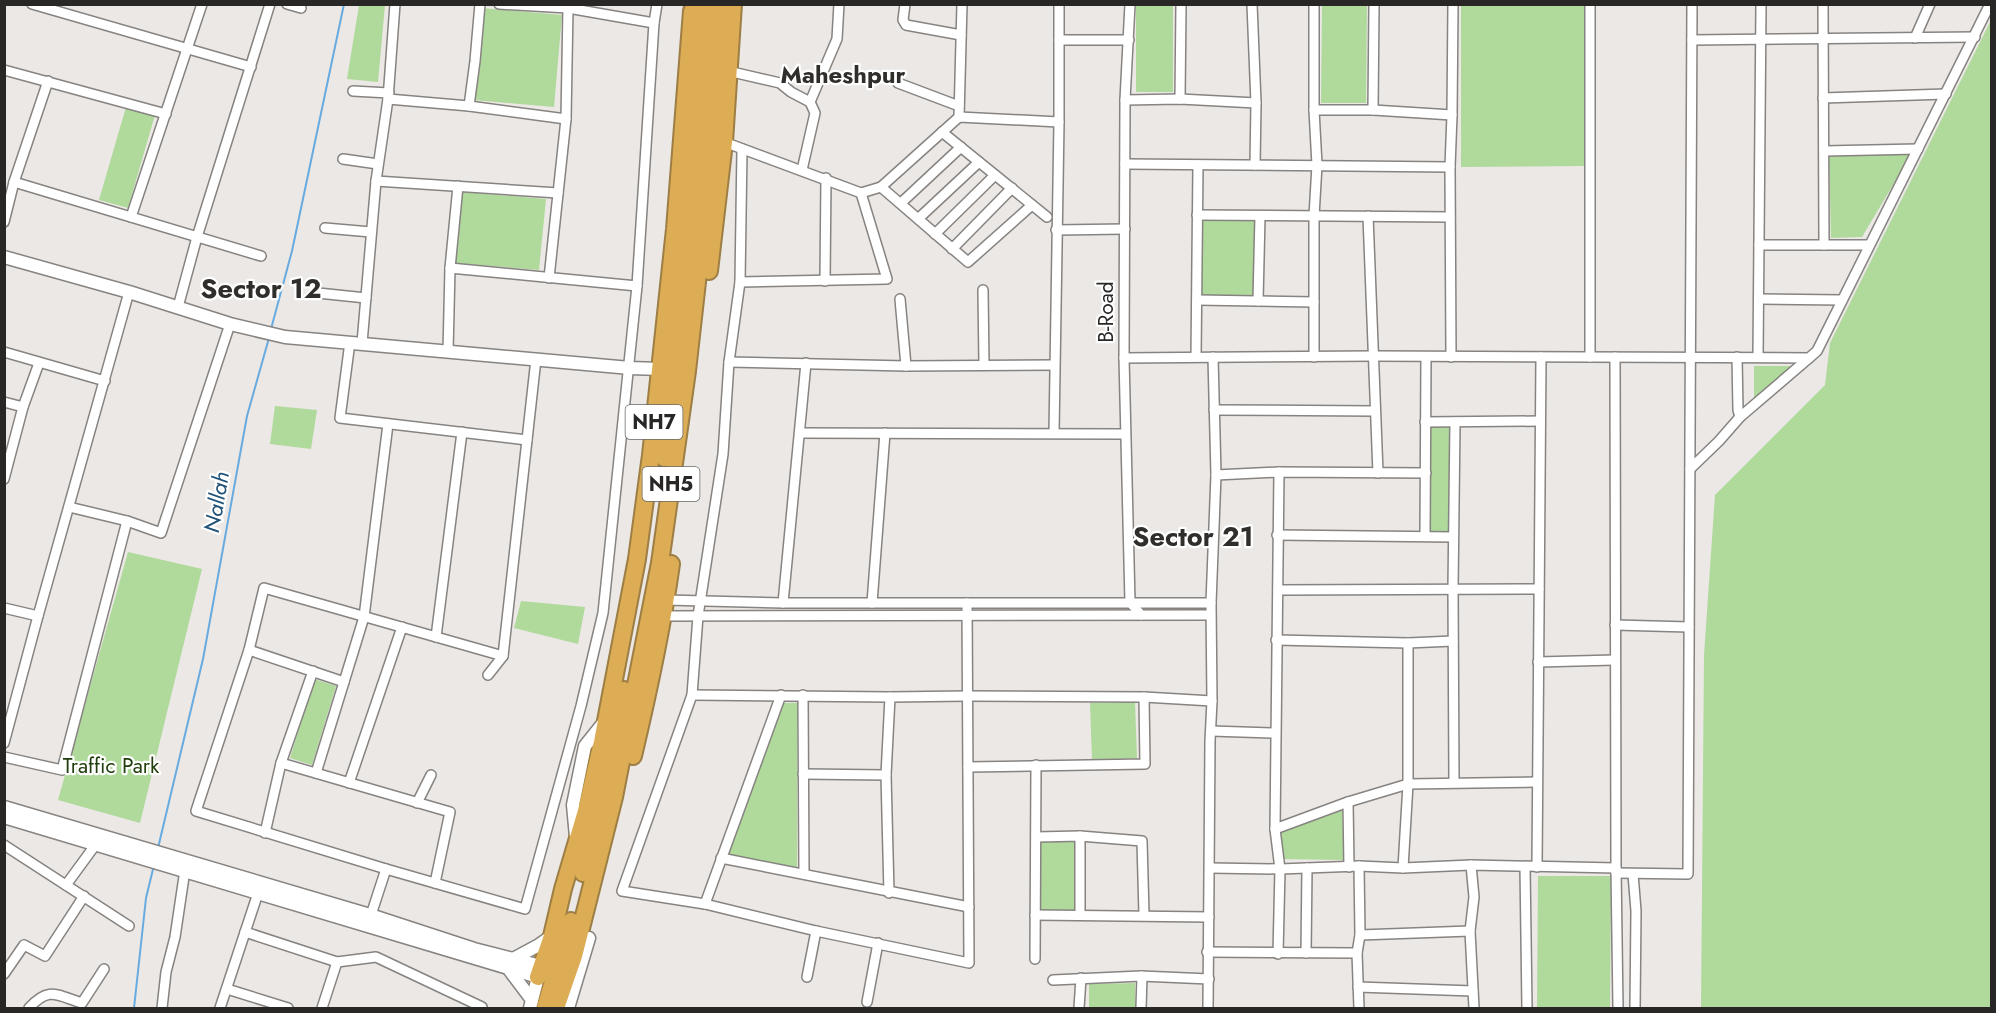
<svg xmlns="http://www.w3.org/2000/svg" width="1996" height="1013" viewBox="0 0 1996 1013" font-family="Jost,sans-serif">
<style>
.green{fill:#b0d99c}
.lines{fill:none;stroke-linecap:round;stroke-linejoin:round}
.stream{stroke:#67abe1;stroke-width:2}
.street-casing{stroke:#868380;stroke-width:12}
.secondary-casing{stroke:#868380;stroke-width:15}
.highway-casing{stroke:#9d7e45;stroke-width:20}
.street{stroke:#fff;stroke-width:9}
.secondary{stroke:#fff;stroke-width:12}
.highway{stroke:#dcad55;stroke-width:16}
.labels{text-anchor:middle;stroke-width:4.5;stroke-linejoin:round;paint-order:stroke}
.shield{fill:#fff;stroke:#686867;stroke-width:1.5}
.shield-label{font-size:20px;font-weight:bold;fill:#282726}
.street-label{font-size:21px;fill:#282726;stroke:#fff}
.park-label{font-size:21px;fill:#203d0d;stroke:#fff}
.water-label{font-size:22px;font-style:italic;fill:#205177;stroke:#fff}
.quarter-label{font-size:24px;font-weight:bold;fill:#302e2b;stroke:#fff}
.district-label{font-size:27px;font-weight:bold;fill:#302e2b;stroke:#fff}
</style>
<rect width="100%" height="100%" fill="#ebe8e5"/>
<g class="green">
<path d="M359,5H385L378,82L347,79Z"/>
<rect x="1136" y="5" width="37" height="87"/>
<path d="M1322,5H1367L1366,103H1321Z"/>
<path d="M1461,5H1584V166L1461,167Z"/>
<path d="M482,8L562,15L554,107L474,100Z"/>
<path d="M1991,20V1008H1701L1704,655L1715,495L1825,385L1830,343Z"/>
<path d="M126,107L155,115L128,208L99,200Z"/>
<path d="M1912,153L1862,237L1831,238L1829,155Z"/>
<path d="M462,192L546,199L539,270L455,263Z"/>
<path d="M1203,219L1256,221L1254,298L1200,297Z"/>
<path d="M1754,366H1794L1754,401Z"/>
<path d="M275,406L317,410L311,449L270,444Z"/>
<path d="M1429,427H1451L1449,532H1428Z"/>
<path d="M128,552L202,569L140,823L58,800Z"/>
<path d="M521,601L585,607L578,644L514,628Z"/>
<path d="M314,679L336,686L312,765L290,758Z"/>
<path d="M1135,702L1137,758L1092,760L1090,703Z"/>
<path d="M783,703H797V868L727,854Z"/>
<path d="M1342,809L1344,860L1280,859V832Z"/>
<path d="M1076,841V911L1040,912V842Z"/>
<path d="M1538,876H1611L1610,1008H1537Z"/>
<path d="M1135,983V1008H1089V984Z"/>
</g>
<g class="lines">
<g class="stream">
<path d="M271,329L292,251L344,4"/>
<path d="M158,848L203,659L247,416L269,338"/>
<path d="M134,1008L146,898L154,865"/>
</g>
<defs>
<g id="street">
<path d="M32,4L251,67"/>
<path d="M287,4L301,8"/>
<path d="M499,4L568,8L654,23"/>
<path d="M905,4L903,20L906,25L961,35"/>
<path d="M1130,4L1125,100L1124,358L1130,602L1141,615"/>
<path d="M1252,4L1256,103L1255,165"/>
<path d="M1590,4V357"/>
<path d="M1823,4L1824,245"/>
<path d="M1915,38L1930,4"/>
<path d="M1059,40H1129"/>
<path d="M1692,40L1975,37"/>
<path d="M4,70L166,114"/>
<path d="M728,71L780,83L791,92L810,102L815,113L802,170"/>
<path d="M898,83L959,106"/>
<path d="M353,91L389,93"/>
<path d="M1823,98L1946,94"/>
<path d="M388,99L469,106L566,119"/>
<path d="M1180,99L1181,4"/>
<path d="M1125,100L1180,99L1256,103"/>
<path d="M810,102L837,39L839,4"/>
<path d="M469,106L475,61L480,4"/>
<path d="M1314,110H1373L1452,115"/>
<path d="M1373,110L1374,4"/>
<path d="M959,117L962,4"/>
<path d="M942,132L1047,217"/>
<path d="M724,142L861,193L881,187L959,117L1059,122"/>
<path d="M742,149L740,282L729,362L723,454L698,616L692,695L622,891L705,904L816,931L969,963L967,603"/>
<path d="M1824,151L1918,149"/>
<path d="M343,159L378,164"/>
<path d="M1125,164L1450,167"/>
<path d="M376,181L558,193"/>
<path d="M14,182L261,256"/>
<path d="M881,187L968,262L1032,205"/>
<path d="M901,203L961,147"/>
<path d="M1197,215L1450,217"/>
<path d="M1368,216L1378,473"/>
<path d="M131,217L202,4"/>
<path d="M919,218L979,162"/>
<path d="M4,222L14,182L48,81"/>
<path d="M325,228L371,232"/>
<path d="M1056,230L1125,229"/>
<path d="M935,234L995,175"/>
<path d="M1759,245H1869"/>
<path d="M952,249L1012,188"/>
<path d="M450,268L637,286"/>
<path d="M549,278L566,119L568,8"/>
<path d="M825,281L826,178"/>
<path d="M740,282L887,279L861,193"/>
<path d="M983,290L984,365"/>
<path d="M318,293L366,298"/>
<path d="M900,299L906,366"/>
<path d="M1759,299L1842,300"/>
<path d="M1197,300L1314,302"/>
<path d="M1258,301L1260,216"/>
<path d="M178,307L197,237L270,4"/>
<path d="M350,342L340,418L527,440"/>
<path d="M362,343L376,181L388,99L395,4"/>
<path d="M4,352L105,381"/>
<path d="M448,352L450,268L458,186"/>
<path d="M1196,357L1198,165"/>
<path d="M1314,357V216L1317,165L1314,110V4"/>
<path d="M1451,357L1450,167L1452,115L1453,4"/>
<path d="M1615,357L1616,868L1618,1008"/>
<path d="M1737,357L1738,410L1740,417"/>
<path d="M1758,357L1761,4"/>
<path d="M1124,358L1374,356L1809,358L1817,351L1990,4"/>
<path d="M729,362L906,366L1054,365"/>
<path d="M4,402L23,407"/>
<path d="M1214,410L1375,411"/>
<path d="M1425,422L1540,421"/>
<path d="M801,433L1124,434"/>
<path d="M1054,433L1059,122V4"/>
<path d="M1690,469L1719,441L1740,417L1809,358"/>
<path d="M1216,475L1279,472L1426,473"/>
<path d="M4,479L23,407L39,363"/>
<path d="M69,507L127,521L161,533L230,324"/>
<path d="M1277,535L1453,537"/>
<path d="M1425,536L1426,357"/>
<path d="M1278,590L1539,589"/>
<path d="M666,600L783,603H1211"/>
<path d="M783,603L806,363"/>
<path d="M872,603L885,433"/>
<path d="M4,608L38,616"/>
<path d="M663,616L1210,615"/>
<path d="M1615,625L1689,627"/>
<path d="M436,637L462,432"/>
<path d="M1276,640L1408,643L1453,641"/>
<path d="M249,650L344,682"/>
<path d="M503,656L264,588L249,650L196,811L386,869L525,909L581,706L603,613L637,286L654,23L657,4"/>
<path d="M1538,662L1615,660"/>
<path d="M488,675L503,656L536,359"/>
<path d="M692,695L890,697L968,696L1144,697L1212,701"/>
<path d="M803,695L804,874"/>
<path d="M1211,731L1275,733"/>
<path d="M4,743L38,616L129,292"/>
<path d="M4,757L62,770L127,521"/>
<path d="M281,763L450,812L435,883"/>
<path d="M968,767L1145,764L1144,697"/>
<path d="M316,773L364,617L388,424"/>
<path d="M803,774L886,775"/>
<path d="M1454,782L1453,589L1455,422"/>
<path d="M349,783L402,627"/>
<path d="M1348,802L1349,867"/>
<path d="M417,803L431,775"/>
<path d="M1275,829L1348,802L1408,784L1537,782"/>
<path d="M265,833L281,763L313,671"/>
<path d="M1037,837L1080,836L1142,841L1144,915"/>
<path d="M4,845L129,926"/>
<path d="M721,858L969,907"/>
<path d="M1471,865L1474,897L1470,931L1474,1008"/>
<path d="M1525,867L1527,1008"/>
<path d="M1537,867L1541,357"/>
<path d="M1210,868L1280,869L1359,866L1403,868L1471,865L1616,868"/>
<path d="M1403,868L1408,784V643"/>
<path d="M1616,873L1688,874L1692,4"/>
<path d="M1633,874L1636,911L1635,1008"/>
<path d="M66,885L96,844"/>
<path d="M889,893L886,775L890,697"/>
<path d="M705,904L781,695"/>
<path d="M1035,915L1209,917"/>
<path d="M1080,915V836"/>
<path d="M369,921L386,869"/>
<path d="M245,932L337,962L376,957L482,1007V1008"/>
<path d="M1360,935L1470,931"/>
<path d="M1207,952L1357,953"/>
<path d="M1306,953L1307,868"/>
<path d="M1278,954L1280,869L1275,829L1279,472"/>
<path d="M1035,959L1036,765"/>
<path d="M4,974L24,945L45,956L84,896"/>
<path d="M807,977L816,931"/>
<path d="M1053,980L1141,976L1209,979"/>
<path d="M1358,987L1473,991"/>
<path d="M227,989L288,1008"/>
<path d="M867,1002L878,943"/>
<path d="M29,1008C49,986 56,995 82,1003L104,969"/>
<path d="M162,1008L166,972L175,937L185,870"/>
<path d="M220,1008L260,887"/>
<path d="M322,1008L337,962"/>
<path d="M1079,1008L1081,978"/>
<path d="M1141,1008L1142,976"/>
<path d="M1208,1008L1210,741L1212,701L1211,603L1216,475L1213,357"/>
<path d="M1359,1008L1357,953L1360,935L1359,866"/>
</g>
<g id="secondary">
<path d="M4,257L129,292L230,324L285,337L630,368L660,369"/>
<path d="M4,807L370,915L474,949L541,966"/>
<path d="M4,817L538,977L530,1008"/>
<path d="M576,837L573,805L585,746L605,721"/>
<path d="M513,959L539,945L552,936"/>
<path d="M508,968L532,1000"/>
<path d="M568,1008L589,938"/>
</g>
<g id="highway">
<path d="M709,271L724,142L733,4"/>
<path d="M664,458L696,136L703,49V4"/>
<path d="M633,756C648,693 662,629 671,564"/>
<path d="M583,873L624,690"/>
<path d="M538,977L552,936L563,889L586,811L602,742L637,559L651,455L675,229L692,11"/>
<path d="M545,1008L571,921"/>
<path d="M556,1008L574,956L614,797L660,563L687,371L697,282L717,50V4"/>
</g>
</defs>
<use href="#street" class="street-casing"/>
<use href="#secondary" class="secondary-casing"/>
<use href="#highway" class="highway-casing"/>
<use href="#street" class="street"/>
<use href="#secondary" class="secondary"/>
<use href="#highway" class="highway"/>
</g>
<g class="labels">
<g class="shield">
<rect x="625.5" y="405" width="57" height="34" rx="4.5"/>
<rect x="642.5" y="467" width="57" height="34" rx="4.5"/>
</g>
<g class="shield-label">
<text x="654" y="429">NH7</text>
<text x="671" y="491">NH5</text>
</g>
<g class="street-label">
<text transform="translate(1106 312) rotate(-90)" y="7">B-Road</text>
</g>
<g class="park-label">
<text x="111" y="773">Traffic Park</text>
</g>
<g class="water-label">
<text transform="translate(216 502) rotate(-80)" y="8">Nallah</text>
</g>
<g class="quarter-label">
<text x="843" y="83">Maheshpur</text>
</g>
<g class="district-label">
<text x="261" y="298">Sector 12</text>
<text x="1193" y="546">Sector 21</text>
</g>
</g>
<rect width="1996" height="1013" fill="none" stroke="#282726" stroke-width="12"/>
</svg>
